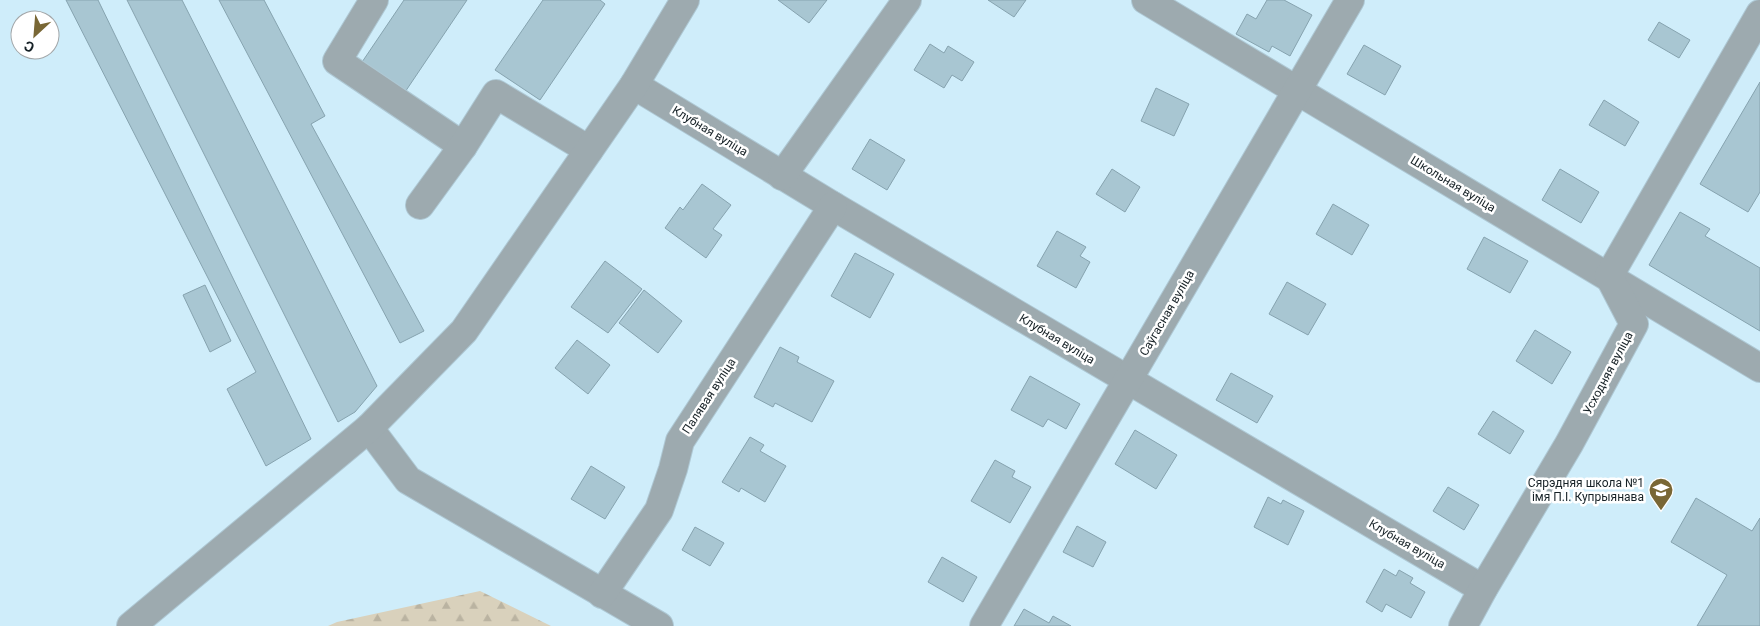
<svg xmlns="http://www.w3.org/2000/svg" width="1760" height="626" viewBox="0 0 1760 626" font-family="Roboto,sans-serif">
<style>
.forest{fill:url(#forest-firs)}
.building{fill:#a8c6d2;stroke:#86a3af}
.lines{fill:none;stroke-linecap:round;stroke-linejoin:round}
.minor-casing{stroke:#aec8d4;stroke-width:30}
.minor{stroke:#9daaaf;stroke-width:28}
.labels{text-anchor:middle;stroke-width:5;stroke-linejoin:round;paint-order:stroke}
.street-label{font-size:12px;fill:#162126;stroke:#fff}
.poi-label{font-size:12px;fill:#162126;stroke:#fff;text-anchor:end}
</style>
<defs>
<pattern id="forest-firs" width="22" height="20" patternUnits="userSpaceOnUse" patternTransform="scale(1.25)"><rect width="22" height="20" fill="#d9d1bc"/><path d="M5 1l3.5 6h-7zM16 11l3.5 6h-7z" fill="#bab3a1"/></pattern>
</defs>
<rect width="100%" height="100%" fill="#cfedfa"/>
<path class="forest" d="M480,591L551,626H328L337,622Z"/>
<g class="building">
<path d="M66,0H98L311,439L266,466L227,389L256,372Z"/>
<path d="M127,0H182L377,386L355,412L338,422Z"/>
<path d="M219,0H264L325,116L311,124L424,331L400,343Z"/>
<path d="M404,0H467L401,98L358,68Z"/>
<path d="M543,0H600L605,4L540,100L495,70Z"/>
<path d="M778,0H827L809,23Z"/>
<path d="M988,0H1026L1014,17Z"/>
<path d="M1267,0H1284L1312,15L1290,56L1272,46L1269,52L1236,34L1247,14L1256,19Z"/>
<path d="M1659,22L1690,40L1679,58L1648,40Z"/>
<path d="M930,44L944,53L948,46L974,62L962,81L952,75L944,88L914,70Z"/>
<path d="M1364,45L1401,66L1385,95L1347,74Z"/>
<path d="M1760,82V192L1748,212L1700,184Z"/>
<path d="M1156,88L1189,104L1174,136L1141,121Z"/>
<path d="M1604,100L1639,122L1625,146L1589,125Z"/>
<path d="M870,139L905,160L887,190L852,169Z"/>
<path d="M1112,169L1140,187L1125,212L1096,194Z"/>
<path d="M1560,169L1599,192L1581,223L1542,200Z"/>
<path d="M702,184L731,205L713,229L722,235L706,258L665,228L680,207L683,210Z"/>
<path d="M1333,204L1369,225L1352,255L1316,234Z"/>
<path d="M1680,212L1710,229L1705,236L1760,268V331L1649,265Z"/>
<path d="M1057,231L1086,247L1080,256L1090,262L1076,288L1037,266Z"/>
<path d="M1484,237L1528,261L1510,293L1467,269Z"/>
<path d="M855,253L894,274L870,318L831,296Z"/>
<path d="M605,261L642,289L608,333L571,307Z"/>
<path d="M1287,282L1326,304L1308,335L1269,314Z"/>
<path d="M205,285L231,341L210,352L183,295Z"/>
<path d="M644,290L682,321L658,353L619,323Z"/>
<path d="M1535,330L1571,352L1552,384L1516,361Z"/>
<path d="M577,340L610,365L588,394L555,368Z"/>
<path d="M780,347L799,357L797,362L834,381L812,422L775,403L773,407L754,397Z"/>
<path d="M1231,373L1273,396L1257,423L1216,400Z"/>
<path d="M1030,376L1080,404L1066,429L1048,419L1043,427L1011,410Z"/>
<path d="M1493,411L1524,431L1510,454L1478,434Z"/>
<path d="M1135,430L1177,455L1156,489L1115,464Z"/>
<path d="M750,437L764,445L760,451L786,466L765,502L741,488L739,492L722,482Z"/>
<path d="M995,460L1015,471L1012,477L1031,487L1010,523L971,501Z"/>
<path d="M591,466L625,487L605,519L571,499Z"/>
<path d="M1448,487L1479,505L1464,530L1433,511Z"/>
<path d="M1268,497L1281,504L1283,500L1304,511L1288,545L1254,527Z"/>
<path d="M1696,498L1752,531L1760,518V626H1697L1727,575L1671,542Z"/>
<path d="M1077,526L1106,542L1093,567L1063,552Z"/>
<path d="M695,527L724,543L710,566L682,550Z"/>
<path d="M942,557L977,577L963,602L928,582Z"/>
<path d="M1384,569L1396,576L1399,570L1413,578L1410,583L1425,592L1411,618L1386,604L1382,612L1366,602Z"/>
<path d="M1024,609L1049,623L1053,616L1071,626H1014Z"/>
</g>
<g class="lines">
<defs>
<g id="minor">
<path d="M374,0L337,61L463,146"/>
<path d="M1146,0L1760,368"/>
<path d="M634,85L833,206L1483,589"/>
<path d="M782,176L907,0"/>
<path d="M420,205L463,146L496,94L589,150"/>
<path d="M369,428L408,480L659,626"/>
<path d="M602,594L659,510L673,469L680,441L833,206"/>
<path d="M131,626L369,428L464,331L634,85L685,0"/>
<path d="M984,626L1350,0"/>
<path d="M1463,626L1483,589L1569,444L1634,324L1609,276L1760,14"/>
</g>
</defs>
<use href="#minor" class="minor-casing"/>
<use href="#minor" class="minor"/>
</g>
<defs>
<symbol id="school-pin" viewBox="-11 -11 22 30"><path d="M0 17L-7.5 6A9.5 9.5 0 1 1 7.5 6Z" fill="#796735" stroke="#fff"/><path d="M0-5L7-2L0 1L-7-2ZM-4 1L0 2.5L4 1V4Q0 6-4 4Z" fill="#fff"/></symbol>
</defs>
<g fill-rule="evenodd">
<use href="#school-pin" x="1647" y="476" width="28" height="38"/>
</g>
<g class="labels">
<g class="street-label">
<text transform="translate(710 131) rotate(31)" y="4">Клубная вуліца</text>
<text transform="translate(1453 184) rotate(31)" y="4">Школьная вуліца</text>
<text transform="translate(1167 313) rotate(-60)" y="4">Саўгасная вуліца</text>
<text transform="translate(1057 339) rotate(31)" y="4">Клубная вуліца</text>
<text transform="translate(1608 373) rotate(-62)" y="4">Усходняя вуліца</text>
<text transform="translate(709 396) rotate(-57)" y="4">Палявая вуліца</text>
<text transform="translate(1407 544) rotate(30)" y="4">Клубная вуліца</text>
</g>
<g class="poi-label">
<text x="1644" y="487">Сярэдняя школа №1<tspan x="1644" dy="14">імя П.І. Купрыянава</tspan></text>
</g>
</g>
<g transform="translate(35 35) rotate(206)"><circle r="24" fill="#ffffff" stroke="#a2a6a8"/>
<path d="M0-4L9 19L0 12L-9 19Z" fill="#796735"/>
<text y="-8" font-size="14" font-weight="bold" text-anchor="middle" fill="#162126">С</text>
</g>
</svg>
